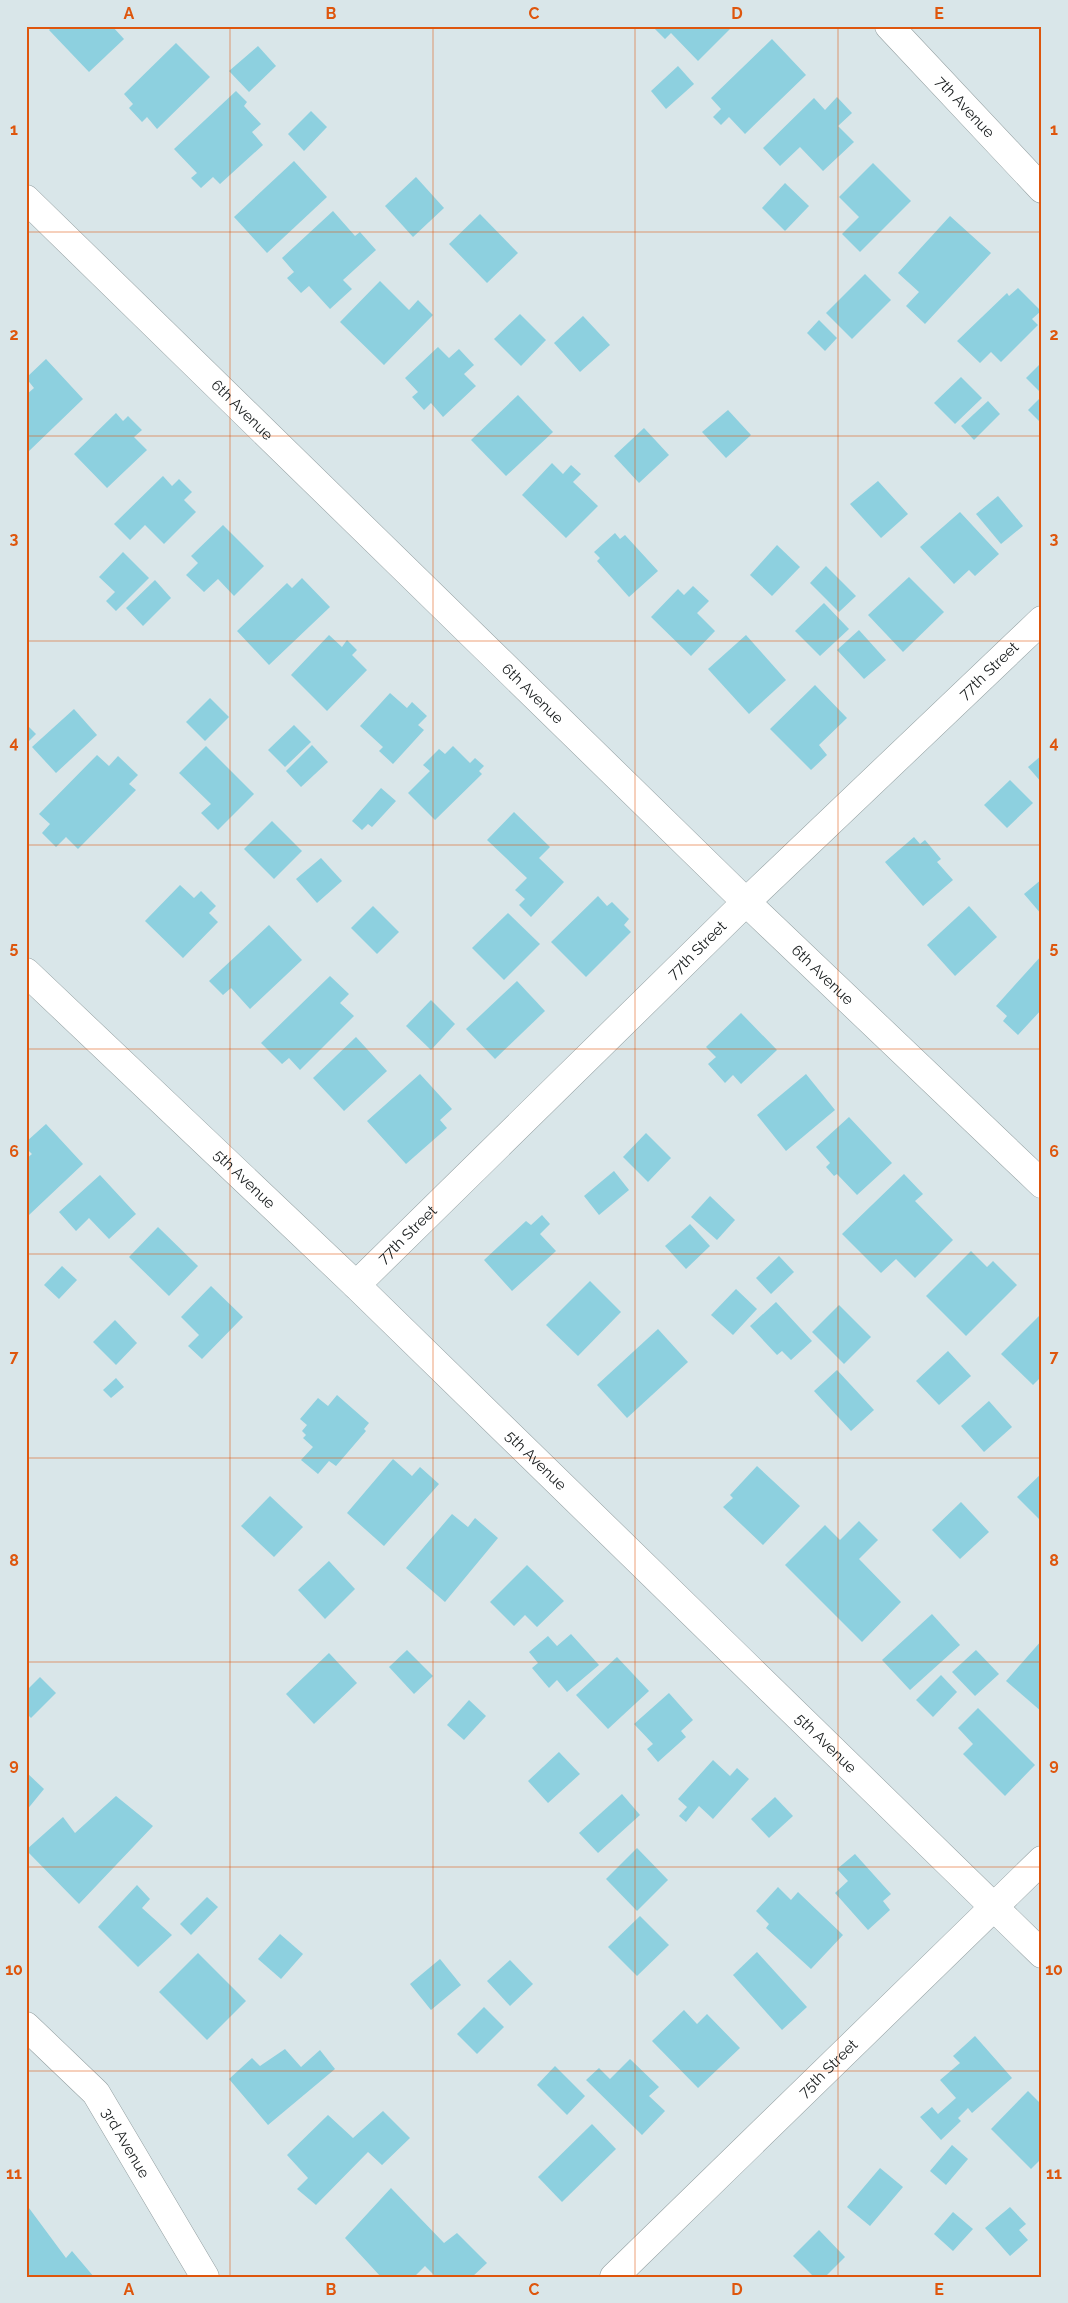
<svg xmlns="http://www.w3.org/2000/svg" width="1068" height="2303" viewBox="0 0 1068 2303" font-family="Raleway,sans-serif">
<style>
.building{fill:#8dd0df}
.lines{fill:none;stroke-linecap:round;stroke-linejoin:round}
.street-casing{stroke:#939fa1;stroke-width:29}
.secondary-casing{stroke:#939fa1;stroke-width:29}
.street{stroke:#fff;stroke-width:28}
.secondary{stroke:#fff;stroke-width:28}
.grid{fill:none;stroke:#de560d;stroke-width:1;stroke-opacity:0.55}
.labels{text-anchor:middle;stroke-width:5;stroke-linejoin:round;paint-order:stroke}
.street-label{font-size:15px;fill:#171b1c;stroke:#d9e6e9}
.neatline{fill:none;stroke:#de560d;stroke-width:2}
.grid-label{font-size:16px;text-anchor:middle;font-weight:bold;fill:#de560d}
</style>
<rect width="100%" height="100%" fill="#d9e6e9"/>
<g class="building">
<path d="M53,26H112L124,39L89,72L49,30Z"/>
<path d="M652,26H733L698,61L671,33L665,39Z"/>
<path d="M772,39L806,75L745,134L729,117L721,125L713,117L721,109L711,98Z"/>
<path d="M176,43L210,77L157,129L147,117L142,122L129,108L133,104L124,94Z"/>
<path d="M258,46L276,66L249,92L229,71Z"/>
<path d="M678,66L694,84L666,109L651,91Z"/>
<path d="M236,91L247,102L244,106L261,124L252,132L263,145L220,184L213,177L201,188L191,178L197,173L174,149Z"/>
<path d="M837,97L852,113L838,126L854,142L823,171L800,147L780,166L763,148L814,98L825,110Z"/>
<path d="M311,111L327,127L304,151L288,134Z"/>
<path d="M294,161L327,197L267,253L234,217Z"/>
<path d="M873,163L911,201L860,252L842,234L859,217L839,197Z"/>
<path d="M416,177L444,208L413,237L385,206Z"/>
<path d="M785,183L809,206L785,231L762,208Z"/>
<path d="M333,211L355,236L360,232L376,250L343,280L352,289L330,309L309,286L301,293L287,278L294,272L282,258Z"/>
<path d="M480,214L518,253L487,283L449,244Z"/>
<path d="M950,216L991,253L925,324L906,306L919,292L898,273Z"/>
<path d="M865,274L891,300L852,339L826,313Z"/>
<path d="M380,281L409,310L418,300L433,315L384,365L340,322Z"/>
<path d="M1018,288L1041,311L1032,319L1038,325L1001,362L991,352L980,363L957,341L1007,293L1009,296Z"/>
<path d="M520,314L546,340L521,366L494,339Z"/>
<path d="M583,316L610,345L580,372L554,343Z"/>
<path d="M819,320L837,338L825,351L807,333Z"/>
<path d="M438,347L449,358L459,349L474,365L464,374L476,386L443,417L431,403L424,410L412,397L418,392L405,378Z"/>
<path d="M46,359L83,399L28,452L26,395L34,388L26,378Z"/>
<path d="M1042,362V394L1026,378Z"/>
<path d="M961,377L982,398L955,424L934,403Z"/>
<path d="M518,395L553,432L506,476L471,440Z"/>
<path d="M1042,396V424L1028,410Z"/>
<path d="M988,401L1000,414L974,440L961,426Z"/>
<path d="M728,410L751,435L726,458L702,432Z"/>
<path d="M116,413L123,421L128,416L142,430L134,437L147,450L107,488L74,454Z"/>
<path d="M644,428L669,455L639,483L614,456Z"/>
<path d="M552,463L563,474L571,465L581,474L573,482L598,506L566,538L522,495Z"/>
<path d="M163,476L172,486L179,479L192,492L184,500L196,512L164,544L145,525L130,540L114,524Z"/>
<path d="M878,481L908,514L881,538L850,504Z"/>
<path d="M998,496L1023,526L1001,544L976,514Z"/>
<path d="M960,512L999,554L975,576L969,570L954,584L920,547Z"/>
<path d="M223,525L264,566L234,596L218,579L204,592L186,575L198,563L191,556Z"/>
<path d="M615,533L620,539L625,535L658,571L629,597L597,561L600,558L594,552Z"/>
<path d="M777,545L800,567L772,596L750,575Z"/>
<path d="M123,552L149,578L116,611L106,601L115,592L99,577Z"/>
<path d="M826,566L856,596L839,612L810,583Z"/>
<path d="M909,577L944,612L903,652L868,615Z"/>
<path d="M302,578L330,607L269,665L237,631L287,583L292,588Z"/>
<path d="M155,580L171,598L143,626L126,608Z"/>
<path d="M693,586L709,601L697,613L715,631L691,656L651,617L678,589L684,595Z"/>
<path d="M824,603L849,629L820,656L795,631Z"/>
<path d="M859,630L886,660L864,679L837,650Z"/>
<path d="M329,635L342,647L347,640L357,650L352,655L367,670L327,711L291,675Z"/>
<path d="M746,635L786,680L749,714L708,669Z"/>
<path d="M815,685L847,718L819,745L827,755L811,770L770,729Z"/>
<path d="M390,693L407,708L412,702L427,716L418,725L424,730L393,764L379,751L383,747L360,726Z"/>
<path d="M210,698L229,717L205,741L186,722Z"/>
<path d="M74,709L97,735L56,773L32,747Z"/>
<path d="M26,724L36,734L26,744Z"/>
<path d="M294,725L311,742L285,767L268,750Z"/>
<path d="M312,745L328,762L301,787L286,771Z"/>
<path d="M206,746L254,794L218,830L201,813L211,804L179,773Z"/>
<path d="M453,746L470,763L475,758L484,766L479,771L482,774L435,820L408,793L430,771L423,765L439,749L445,754Z"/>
<path d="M97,755L109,766L118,756L138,775L129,784L136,790L78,849L66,837L56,847L42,833L50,824L39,814Z"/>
<path d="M1042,755V783L1028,767Z"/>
<path d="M1010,780L1033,803L1007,828L984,805Z"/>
<path d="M381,788L396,801L372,827L368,824L362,830L352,821Z"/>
<path d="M514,812L550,847L539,858L564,882L531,917L519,905L525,899L515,890L527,878L487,840Z"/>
<path d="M272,821L302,851L274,879L244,849Z"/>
<path d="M914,837L920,844L925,840L941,859L937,862L953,880L923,906L885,862Z"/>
<path d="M321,858L342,881L317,903L296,879Z"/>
<path d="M1042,879V915L1024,894Z"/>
<path d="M180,885L194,898L201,891L216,906L209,913L218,922L183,958L145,921Z"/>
<path d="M598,896L607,906L612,902L629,919L624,925L631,932L586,977L551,942Z"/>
<path d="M373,906L399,932L377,954L351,928Z"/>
<path d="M969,906L997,937L955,976L927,945Z"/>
<path d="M508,913L540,944L504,980L472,948Z"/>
<path d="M269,925L302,960L250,1009L231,988L223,995L209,981Z"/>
<path d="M1042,955V1009L1018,1035L1003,1021L1007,1016L996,1006Z"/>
<path d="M330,976L349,994L340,1003L354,1016L300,1070L289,1058L282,1064L261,1043Z"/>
<path d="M517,981L545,1011L495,1059L466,1029Z"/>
<path d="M431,1000L455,1024L431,1050L406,1026Z"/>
<path d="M741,1013L777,1050L741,1084L733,1075L725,1083L708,1064L716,1057L706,1047Z"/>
<path d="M356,1037L387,1071L344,1111L313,1078Z"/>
<path d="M420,1074L452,1109L440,1120L447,1128L406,1164L367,1121Z"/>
<path d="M806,1074L835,1110L786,1151L757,1115Z"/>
<path d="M849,1117L892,1163L857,1195L837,1174L834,1176L826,1167L830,1163L816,1147Z"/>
<path d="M46,1124L83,1164L29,1215L26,1212V1159L32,1154L26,1148V1142Z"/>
<path d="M646,1133L671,1158L648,1182L623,1157Z"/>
<path d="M614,1171L629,1190L599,1215L584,1196Z"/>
<path d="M904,1174L923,1194L915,1201L953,1240L915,1278L896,1259L881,1273L842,1234Z"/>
<path d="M100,1175L136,1214L109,1239L89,1218L76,1231L59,1212Z"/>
<path d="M710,1196L735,1220L717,1240L691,1217Z"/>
<path d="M542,1215L550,1224L540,1234L556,1251L512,1291L484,1260L526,1221L531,1225Z"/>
<path d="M690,1224L710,1246L686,1269L665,1246Z"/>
<path d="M158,1227L198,1266L169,1296L129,1257Z"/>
<path d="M971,1251L987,1267L993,1261L1017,1285L966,1336L926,1296Z"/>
<path d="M779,1256L794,1272L771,1294L756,1278Z"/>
<path d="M62,1266L77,1280L59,1299L44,1285Z"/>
<path d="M590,1281L621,1312L578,1356L546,1325Z"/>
<path d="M211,1286L243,1317L202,1359L188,1346L199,1335L181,1317Z"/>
<path d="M736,1289L757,1309L733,1335L711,1315Z"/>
<path d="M776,1302L812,1341L791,1360L782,1351L777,1355L750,1326Z"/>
<path d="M839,1305L871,1337L844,1364L812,1332Z"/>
<path d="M1041,1314L1042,1376L1033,1385L1001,1354Z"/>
<path d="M115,1320L137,1343L116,1365L93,1342Z"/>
<path d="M658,1329L688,1362L627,1418L597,1385Z"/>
<path d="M948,1351L971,1376L939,1405L916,1381Z"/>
<path d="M837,1370L874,1410L851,1431L814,1391Z"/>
<path d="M116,1378L124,1387L111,1398L103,1390Z"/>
<path d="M337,1395L369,1423L364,1429L366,1431L336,1466L329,1461L318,1474L301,1460L313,1447L303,1438L306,1435L302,1431L307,1425L300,1419L318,1398L328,1406Z"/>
<path d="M989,1401L1012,1427L984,1452L961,1426Z"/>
<path d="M393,1459L412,1476L420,1467L439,1484L384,1546L347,1513Z"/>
<path d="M757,1466L800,1506L763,1545L723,1507L733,1498L730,1495Z"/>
<path d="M1042,1473V1522L1017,1497Z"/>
<path d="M270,1496L303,1527L274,1557L241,1526Z"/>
<path d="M961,1502L989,1532L960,1559L932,1530Z"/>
<path d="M452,1514L468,1527L475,1518L498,1538L445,1602L406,1568Z"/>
<path d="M859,1521L878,1540L859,1559L901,1602L862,1642L785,1565L825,1525L840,1540Z"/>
<path d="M329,1561L355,1589L325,1619L298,1590Z"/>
<path d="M527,1565L564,1601L537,1627L525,1615L514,1626L490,1602Z"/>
<path d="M932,1614L960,1645L910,1690L882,1660Z"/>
<path d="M571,1634L599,1665L567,1692L557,1680L549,1688L532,1668L538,1663L529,1652L548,1636L557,1646Z"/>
<path d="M1042,1640V1712L1006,1681Z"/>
<path d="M407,1650L433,1676L414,1694L389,1667Z"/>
<path d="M976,1650L999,1674L975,1696L952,1672Z"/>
<path d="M329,1653L357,1683L314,1724L286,1694Z"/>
<path d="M617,1657L649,1691L608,1729L576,1695Z"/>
<path d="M941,1675L957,1692L933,1717L916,1700Z"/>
<path d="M40,1677L56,1693L31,1718L26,1713V1691Z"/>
<path d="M669,1693L693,1720L681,1731L686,1737L658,1762L647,1749L653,1744L634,1724Z"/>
<path d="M469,1700L486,1716L464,1740L447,1725Z"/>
<path d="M978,1708L1035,1765L1005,1796L963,1754L973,1744L958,1728Z"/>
<path d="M559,1752L580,1774L548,1803L528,1781Z"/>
<path d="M713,1760L730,1776L737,1768L749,1779L713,1819L699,1806L686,1822L679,1816L687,1807L678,1799Z"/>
<path d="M26,1772L44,1789L26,1811Z"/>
<path d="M622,1794L640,1815L598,1853L579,1833Z"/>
<path d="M116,1796L153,1826L79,1904L26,1850L63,1817L75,1833Z"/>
<path d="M775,1797L793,1816L769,1838L751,1819Z"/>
<path d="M637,1848L668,1880L637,1911L606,1879Z"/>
<path d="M855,1854L891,1894L883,1901L890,1910L868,1930L835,1893L848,1881L837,1869Z"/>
<path d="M137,1885L150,1899L142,1908L172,1935L138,1967L98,1927Z"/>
<path d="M778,1887L791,1900L798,1892L843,1935L811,1969L766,1928L769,1924L756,1911Z"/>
<path d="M207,1897L218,1907L191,1935L180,1924Z"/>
<path d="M640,1916L669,1945L637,1976L608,1947Z"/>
<path d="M280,1934L303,1954L281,1979L258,1959Z"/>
<path d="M757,1952L807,2007L782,2030L733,1975Z"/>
<path d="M198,1953L246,2001L207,2040L159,1992Z"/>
<path d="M440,1959L461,1985L431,2010L410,1984Z"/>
<path d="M510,1960L533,1984L510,2006L487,1981Z"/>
<path d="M484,2007L504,2027L477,2054L457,2034Z"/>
<path d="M684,2010L697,2024L707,2014L740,2048L698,2088L652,2041Z"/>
<path d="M975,2036L1012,2078L972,2113L968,2108L958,2118L961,2121L941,2140L920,2117L932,2107L938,2114L956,2098L940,2080L960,2063L953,2056Z"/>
<path d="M285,2049L301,2067L320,2050L335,2069L268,2125L229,2079L252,2058L260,2066Z"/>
<path d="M630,2059L659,2087L649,2096L665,2111L642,2135L586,2080L599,2068L610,2079Z"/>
<path d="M555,2066L585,2096L567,2115L537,2085Z"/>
<path d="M1028,2091L1042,2105V2158L1031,2169L991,2129Z"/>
<path d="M383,2111L410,2138L382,2165L368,2152L316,2205L297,2189L308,2178L287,2155L328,2115L353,2138Z"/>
<path d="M592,2124L616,2149L562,2202L538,2177Z"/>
<path d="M952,2145L968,2159L946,2185L930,2171Z"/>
<path d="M880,2168L903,2187L870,2226L847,2207Z"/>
<path d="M391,2188L444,2243L457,2233L487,2263L472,2277H436L425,2266L414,2277H381L345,2238Z"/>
<path d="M26,2204L66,2258L72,2251L94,2277H26Z"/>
<path d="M1010,2207L1026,2224L1019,2230L1028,2240L1010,2256L985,2228Z"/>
<path d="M953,2212L973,2229L953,2251L934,2234Z"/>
<path d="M819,2230L845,2257L825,2277H814L793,2256Z"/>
</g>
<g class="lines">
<defs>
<g id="street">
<path id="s1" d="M26,199L746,902L1042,1184"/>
<path id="s2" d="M26,972L356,1285L1042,1954"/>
<path id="s3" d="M356,1285L746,902L1042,620"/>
<path id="s4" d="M26,2026L96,2093L205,2277"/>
<path id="s5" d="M614,2277L1042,1860"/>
</g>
<g id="secondary">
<path id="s6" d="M889,26L1042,189"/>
</g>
</defs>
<use href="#street" class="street-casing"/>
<use href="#secondary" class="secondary-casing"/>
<use href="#street" class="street"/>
<use href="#secondary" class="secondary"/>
</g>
<path class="grid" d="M230,26V2277M433,26V2277M635,26V2277M838,26V2277M26,232H1042M26,436H1042M26,641H1042M26,845H1042M26,1049H1042M26,1254H1042M26,1458H1042M26,1662H1042M26,1867H1042M26,2071H1042"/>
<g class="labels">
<g class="street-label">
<text dy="5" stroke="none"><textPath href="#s6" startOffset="111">7th Avenue</textPath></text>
<text dy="5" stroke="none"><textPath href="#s1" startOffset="302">6th Avenue</textPath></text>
<text dy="5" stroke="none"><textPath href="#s3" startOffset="882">77th Street</textPath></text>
<text dy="5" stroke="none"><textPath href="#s1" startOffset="708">6th Avenue</textPath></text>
<text dy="5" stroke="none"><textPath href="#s3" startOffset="478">77th Street</textPath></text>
<text dy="5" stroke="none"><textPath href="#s1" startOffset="1112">6th Avenue</textPath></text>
<text dy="5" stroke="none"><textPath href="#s2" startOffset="301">5th Avenue</textPath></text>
<text dy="5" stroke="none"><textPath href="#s3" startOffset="72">77th Street</textPath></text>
<text dy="5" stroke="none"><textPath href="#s2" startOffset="706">5th Avenue</textPath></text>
<text dy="5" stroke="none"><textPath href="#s2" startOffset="1111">5th Avenue</textPath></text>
<text dy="5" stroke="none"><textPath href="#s5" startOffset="299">75th Street</textPath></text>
<text dy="5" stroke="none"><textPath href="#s4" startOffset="155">3rd Avenue</textPath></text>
</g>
</g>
<rect width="1068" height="2303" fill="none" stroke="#d9e6e9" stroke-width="55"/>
<rect x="28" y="28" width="1012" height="2248" class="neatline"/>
<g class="grid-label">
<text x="129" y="19">A</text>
<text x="331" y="19">B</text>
<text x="534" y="19">C</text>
<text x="737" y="19">D</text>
<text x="939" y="19">E</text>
<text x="14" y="135">1</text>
<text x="1054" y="135">1</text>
<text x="14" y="340">2</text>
<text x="1054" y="340">2</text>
<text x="14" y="544">3</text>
<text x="1054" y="544">3</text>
<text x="14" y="748">4</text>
<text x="1054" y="748">4</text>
<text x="14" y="953">5</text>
<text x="1054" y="953">5</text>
<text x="14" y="1157">6</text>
<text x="1054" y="1157">6</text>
<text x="14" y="1362">7</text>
<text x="1054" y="1362">7</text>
<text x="14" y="1566">8</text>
<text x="1054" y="1566">8</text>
<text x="14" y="1770">9</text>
<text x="1054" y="1770">9</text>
<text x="14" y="1975">10</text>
<text x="1054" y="1975">10</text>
<text x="14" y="2179">11</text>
<text x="1054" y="2179">11</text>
<text x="129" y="2295">A</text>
<text x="331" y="2295">B</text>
<text x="534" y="2295">C</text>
<text x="737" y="2295">D</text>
<text x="939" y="2295">E</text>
</g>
</svg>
